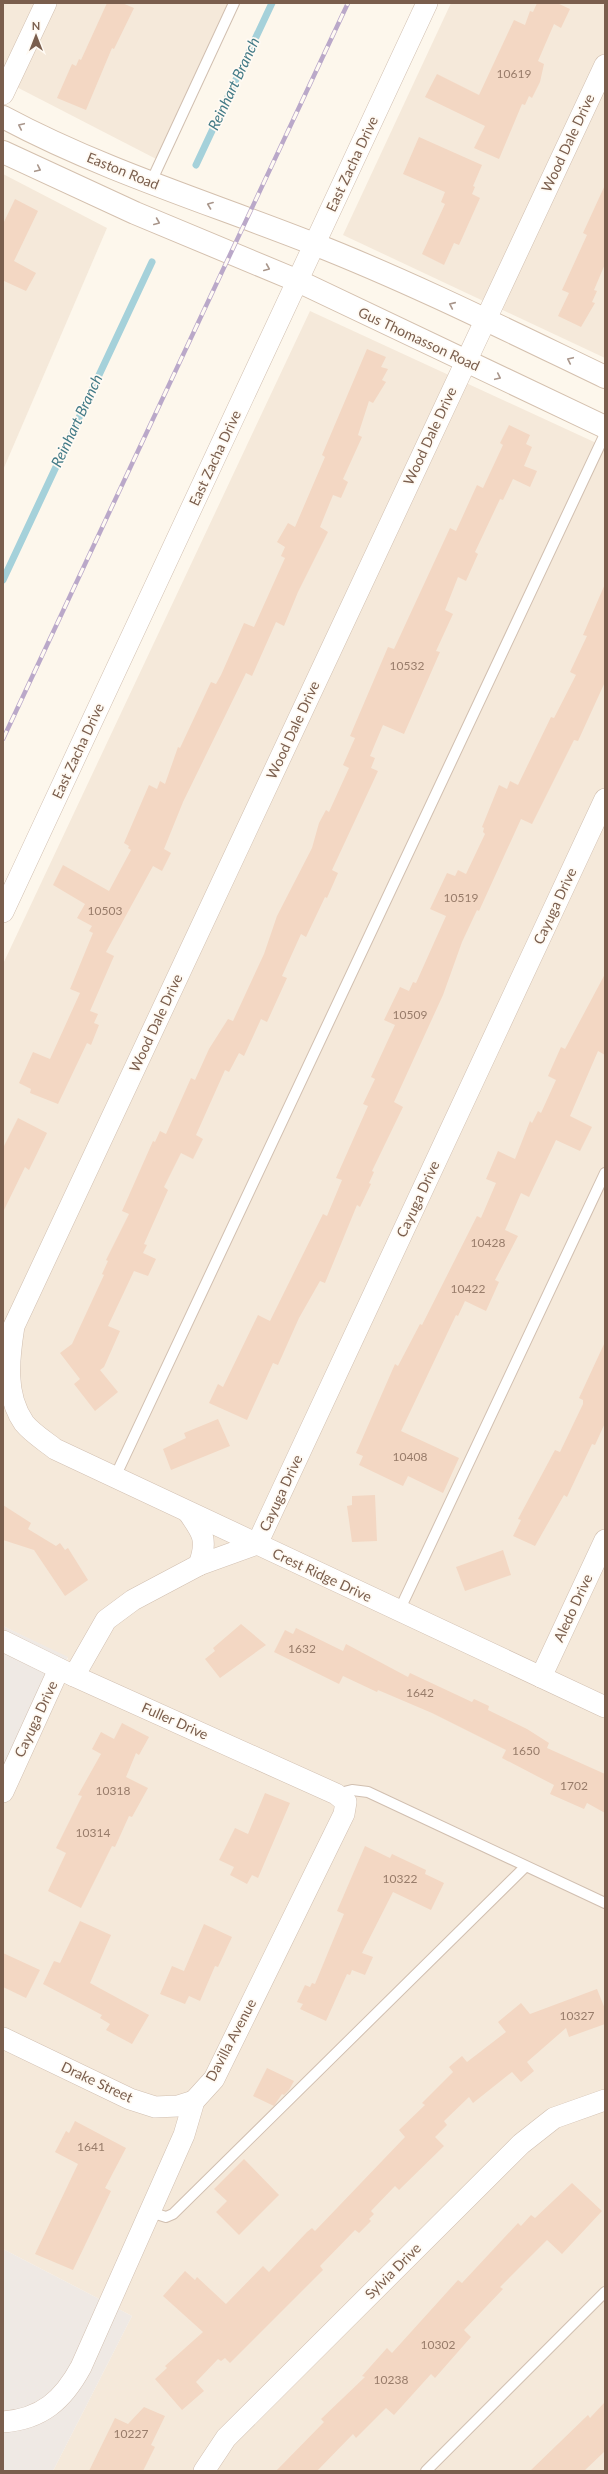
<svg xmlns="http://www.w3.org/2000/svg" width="608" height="2474" viewBox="0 0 608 2474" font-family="Lato,sans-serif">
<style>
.residential{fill:#f5e9da}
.industrial{fill:#efe9e4}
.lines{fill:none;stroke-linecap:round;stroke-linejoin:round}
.stream{stroke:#a5d1da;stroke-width:7}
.building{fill:#f3d7c3}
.lane-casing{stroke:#d1bfb0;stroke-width:12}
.street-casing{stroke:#d1bfb0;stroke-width:22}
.secondary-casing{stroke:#d4c0ae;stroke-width:24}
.lane{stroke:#fff;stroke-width:10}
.street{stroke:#fff;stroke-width:21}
.secondary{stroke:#fff;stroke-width:22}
.rail-casing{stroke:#baa8c9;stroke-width:4.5}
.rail{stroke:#fffaf3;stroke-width:3;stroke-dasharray:9;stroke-linecap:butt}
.oneway{stroke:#a9968b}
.labels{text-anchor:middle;stroke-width:3.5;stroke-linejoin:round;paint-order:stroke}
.number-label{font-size:12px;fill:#987c6a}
.street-label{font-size:14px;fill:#7a5e4d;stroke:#fffaf3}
.water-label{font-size:15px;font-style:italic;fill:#427a86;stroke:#fffaf3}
</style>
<rect width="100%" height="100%" fill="#fdf7ec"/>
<g class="residential">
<path d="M3,3H237L162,162L3,80Z"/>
<path d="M451,3H605V358L343,235Z"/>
<path d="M3,174L107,228L3,470Z"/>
<path d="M310,311L605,447V2471H53L132,2316L3,2249V1804L68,1658L3,1626V964Z"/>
</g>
<g class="industrial">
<path d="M3,1626L68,1657L3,1804Z"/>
<path d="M3,2249L132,2316L53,2471H3Z"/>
</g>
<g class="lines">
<g class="stream">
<path d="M196,165L272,3"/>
<path d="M3,580L152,262"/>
</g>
</g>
<g class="building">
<path d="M107,3H122L134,8L114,49L112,48L86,110L57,98L72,64L76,66L79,59L81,60Z"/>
<path d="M537,3H557L570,9L561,28L554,24L538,61L544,64L540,82L532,98L529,96L525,105L522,104L499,159L474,148L485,126L425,97L437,74L479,95L514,20L525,25L530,11L533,12Z"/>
<path d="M419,137L482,165L473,186L475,187L472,194L480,198L459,245L454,243L444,265L422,254L445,204L441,202L445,192L403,174Z"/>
<path d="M605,185V264L594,290L597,291L592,302L595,303L581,327L558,316L569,293L562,290L587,235L583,233Z"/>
<path d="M15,199L38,211L14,261L36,273L26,291L4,281L3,284V224Z"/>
<path d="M367,349L386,357L381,367L388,369L382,380L386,382L373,403L369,401L358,435L362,437L343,479L348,482L341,498L333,495L320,527L328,532L298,592L284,626L276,622L252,676L246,673L226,714L183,802L164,849L171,853L162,871L153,866L106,952L114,956L90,1011L98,1014L94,1023L99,1025L91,1045L87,1043L58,1104L30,1093L31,1089L19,1083L33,1052L50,1059L80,993L70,989L93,933L89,931L92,926L77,918L85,904L53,885L63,865L109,891L131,850L128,848L129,846L124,843L149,785L157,789L160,781L165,784L178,747L180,748L211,682L216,684L221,675L244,623L254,627L285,558L281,556L285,547L277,542L288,523L295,527L325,457L322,455Z"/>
<path d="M509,425L530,435L526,444L532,447L524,466L537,471L530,487L513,479L503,500L500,499L475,552L478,554L466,581L458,577L445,610L453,614L436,651L440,652L404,734L383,725L370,756L375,758L371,768L378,771L332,870L338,873L327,898L325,897L306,937L301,934L282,976L287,978L267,1022L261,1019L244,1056L239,1053L229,1072L225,1070L196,1135L203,1139L193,1159L181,1153L164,1187L168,1190L144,1244L147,1245L143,1253L156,1259L148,1276L134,1271L108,1326L120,1331L104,1367L100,1370L118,1392L95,1411L74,1384L80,1379L60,1353L72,1344L104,1275L102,1274L108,1261L106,1260L129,1214L122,1211L153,1141L155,1142L160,1131L166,1134L191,1078L195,1080L209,1049L228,1019L233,1021L264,954L277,916L312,848L319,823L326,810L329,812L349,768L343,765L355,738L350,736L388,647L394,649L450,528L456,531L477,485L483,488L503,445L500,443Z"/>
<path d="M605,584V682L578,741L574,740L532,824L521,819L479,911L477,910L462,942L443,995L394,1102L403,1107L372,1171L374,1172L369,1183L371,1184L360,1207L357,1205L325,1283L320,1281L299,1318L278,1365L273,1363L247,1420L209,1403L218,1384L223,1387L258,1315L270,1321L323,1214L327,1216L342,1180L336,1178L368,1106L363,1104L375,1079L371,1077L395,1025L384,1020L400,987L409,991L413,982L416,983L446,916L430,909L447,873L455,876L458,870L466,874L485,834L483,832L484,828L482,827L499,785L507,789L510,781L518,785L551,717L554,718L576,675L570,672L587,636L583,635Z"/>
<path d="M605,974V1055L598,1051L570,1116L592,1127L580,1151L556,1140L529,1197L521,1193L505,1230L518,1236L495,1280L499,1282L486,1311L465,1301L458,1316L456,1315L401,1431L459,1458L443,1493L408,1476L403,1486L359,1465L363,1456L356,1453L395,1364L398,1366L420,1324L422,1325L477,1216L481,1218L496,1183L486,1179L498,1151L515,1159L530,1121L532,1123L538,1111L541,1113L556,1080L548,1076L561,1047L565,1049Z"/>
<path d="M18,1118L47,1133L29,1170L25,1167L3,1212V1148Z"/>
<path d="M605,1342V1423L595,1445L592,1444L567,1497L564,1495L535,1546L513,1536L521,1520L518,1519L555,1450L560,1452L583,1404V1400L579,1398Z"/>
<path d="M218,1419L230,1446L171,1470L163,1449L186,1438L184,1433Z"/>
<path d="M375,1495L377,1541L352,1542L347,1506L352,1505V1496Z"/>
<path d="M3,1505L31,1523L28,1529L56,1546L60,1543L65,1550L68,1548L88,1580L65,1596L34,1550L3,1540Z"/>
<path d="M503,1550L511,1575L465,1591L456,1567Z"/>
<path d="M241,1624L266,1645L220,1678L205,1659L215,1651L213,1648Z"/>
<path d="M296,1628L343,1651L346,1644L408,1677L410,1673L472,1702L474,1699L489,1706L488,1710L527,1729L549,1743L547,1748L605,1774V1813L587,1803L584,1809L550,1794L554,1785L502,1758L506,1750L432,1713L378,1690L377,1692L343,1676L339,1684L274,1652L285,1630L293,1634Z"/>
<path d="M122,1723L149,1737L139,1755L136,1753L126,1777L148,1788L132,1817L129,1816L115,1847L112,1846L81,1908L48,1891L66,1853L56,1848L82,1796L78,1795L101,1754L92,1749L101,1732L114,1739Z"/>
<path d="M265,1793L290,1803L258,1878L252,1875L247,1884L230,1875L234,1867L219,1860L235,1828L248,1834Z"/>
<path d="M365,1846L390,1858L392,1854L426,1870L425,1874L444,1883L431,1910L393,1892L362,1953L373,1957L365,1975L352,1970L350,1975L347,1974L326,2021L300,2009L303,2004L297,2002L305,1985L310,1987L312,1983L315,1984L344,1914L337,1911Z"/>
<path d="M80,1921L111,1935L90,1983L149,2015L132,2044L106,2030L110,2024L100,2018L102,2015L43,1984L54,1961L60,1963Z"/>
<path d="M204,1924L232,1937L218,1967L215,1966L200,2001L189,1996L185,2004L160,1994L172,1966L184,1971Z"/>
<path d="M3,1953L40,1970L26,1998L3,1987Z"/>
<path d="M597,1989L605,2009V2024L569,2037L566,2028L527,2062L534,2071L521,2082L512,2072L473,2103L469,2097L444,2121L447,2125L435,2137L444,2146L399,2190L395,2186L371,2211L374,2214L369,2219L371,2221L359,2233L355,2230L320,2266L323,2270L230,2363L225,2358L221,2361L218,2359L196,2382L204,2391L182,2410L155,2379L167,2368L165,2366L203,2332L163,2296L185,2271L195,2280L197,2277L226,2304L263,2266L269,2272L307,2232L312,2228L315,2231L405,2137L399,2130L425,2105L422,2103L453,2072L449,2067L462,2056L467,2062L506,2032L498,2022L521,2003L530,2014Z"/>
<path d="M267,2068L294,2081L289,2090L284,2095L282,2094L274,2106L253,2096Z"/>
<path d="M75,2121L126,2148L105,2188L111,2191L73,2270L35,2254L78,2164L55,2152L66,2131L69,2133Z"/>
<path d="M244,2159L279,2195L239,2235L216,2212L227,2201L214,2189Z"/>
<path d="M572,2183L602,2211L562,2254L547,2240L500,2287L503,2289L464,2330L471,2337L435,2378L431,2374L394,2415L386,2408L356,2438L353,2434L317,2471H276L324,2422L321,2419L365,2377L362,2376L387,2348L392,2353L458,2280L462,2283L518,2223L521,2226L531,2215L535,2218Z"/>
<path d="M605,2402V2451L584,2471H530L588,2415L590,2418Z"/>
<path d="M144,2407L165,2416L151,2445L155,2447L143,2471H89L115,2418L128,2424Z"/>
</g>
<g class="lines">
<defs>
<g id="lane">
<path d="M151,182L234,3"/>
<path d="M115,1477L605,434"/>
<path d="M399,1611L605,1173"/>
<path d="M336,1794L352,1790L368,1792L605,1903"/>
<path d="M150,2212L166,2217L173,2214L525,1867"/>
<path d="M426,2471L605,2292"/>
</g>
<g id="street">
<path d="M605,65L14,1326C9,1358 4,1394 24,1423C32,1433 45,1441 55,1449L605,1707"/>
<path d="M3,94L46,3"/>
<path d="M3,912L427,3"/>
<path d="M188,1512C203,1533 208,1540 199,1565"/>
<path d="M3,1641L74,1676L336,1794L346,1802L344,1814L214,2079L194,2101L184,2135L81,2367C63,2400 42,2419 3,2422"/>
<path d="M74,1676L106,1620L133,1600L199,1565L257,1544L605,799"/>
<path d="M541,1677L605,1540"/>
<path d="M3,1792L59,1669"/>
<path d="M3,2038L130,2099L155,2107L178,2106L194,2101"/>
<path d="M204,2471L226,2438L521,2144L554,2118L605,2100"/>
</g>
<g id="secondary">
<path d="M3,117C102,170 210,203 314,244C413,283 509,331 605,377"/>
<path d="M3,152L135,213L298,281L605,427"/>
</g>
</defs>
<use href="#lane" class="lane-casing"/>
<use href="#street" class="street-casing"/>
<use href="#secondary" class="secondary-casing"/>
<use href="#lane" class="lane"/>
<use href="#street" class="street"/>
<use href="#secondary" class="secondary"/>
<defs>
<path id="rail" d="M3,739L348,3"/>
</defs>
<use href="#rail" class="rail-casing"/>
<use href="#rail" class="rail"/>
</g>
<defs><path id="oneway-chevron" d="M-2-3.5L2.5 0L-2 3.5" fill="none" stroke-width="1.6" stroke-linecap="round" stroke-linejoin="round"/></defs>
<g class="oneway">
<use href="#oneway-chevron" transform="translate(21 126) rotate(-155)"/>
<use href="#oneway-chevron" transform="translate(38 169) rotate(25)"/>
<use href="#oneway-chevron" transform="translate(210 205) rotate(-159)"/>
<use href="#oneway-chevron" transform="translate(157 222) rotate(23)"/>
<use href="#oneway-chevron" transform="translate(267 268) rotate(23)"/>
<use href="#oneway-chevron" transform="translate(452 305) rotate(-156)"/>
<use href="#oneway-chevron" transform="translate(570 360) rotate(-155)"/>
<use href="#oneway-chevron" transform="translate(498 377) rotate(25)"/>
</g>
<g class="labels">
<g class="number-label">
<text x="514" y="78">10619</text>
<text x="407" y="670">10532</text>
<text x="461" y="902">10519</text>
<text x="105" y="915">10503</text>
<text x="410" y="1019">10509</text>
<text x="488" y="1247">10428</text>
<text x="468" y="1293">10422</text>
<text x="410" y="1461">10408</text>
<text x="302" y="1653">1632</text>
<text x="420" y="1697">1642</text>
<text x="526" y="1755">1650</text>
<text x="574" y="1790">1702</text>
<text x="113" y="1795">10318</text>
<text x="93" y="1837">10314</text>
<text x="400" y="1883">10322</text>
<text x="577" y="2020">10327</text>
<text x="91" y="2151">1641</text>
<text x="438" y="2349">10302</text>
<text x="391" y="2384">10238</text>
<text x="131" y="2438">10227</text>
</g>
<g class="street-label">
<text transform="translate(568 143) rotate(-65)" y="5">Wood Dale Drive</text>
<text transform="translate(352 164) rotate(-65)" y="5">East Zacha Drive</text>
<text transform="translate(123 171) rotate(22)" y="5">Easton Road</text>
<text transform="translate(419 339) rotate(25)" y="5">Gus Thomasson Road</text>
<text transform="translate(430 436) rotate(-65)" y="5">Wood Dale Drive</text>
<text transform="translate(215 458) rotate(-65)" y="5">East Zacha Drive</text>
<text transform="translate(293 730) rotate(-65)" y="5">Wood Dale Drive</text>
<text transform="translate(78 751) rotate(-65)" y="5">East Zacha Drive</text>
<text transform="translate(555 906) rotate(-65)" y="5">Cayuga Drive</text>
<text transform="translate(156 1023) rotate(-65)" y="5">Wood Dale Drive</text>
<text transform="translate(418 1199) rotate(-65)" y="5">Cayuga Drive</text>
<text transform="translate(281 1493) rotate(-65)" y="5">Cayuga Drive</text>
<text transform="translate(322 1575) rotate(25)" y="5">Crest Ridge Drive</text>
<text transform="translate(573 1608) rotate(-65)" y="5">Aledo Drive</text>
<text transform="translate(36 1719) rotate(-65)" y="5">Cayuga Drive</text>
<text transform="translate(175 1721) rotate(24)" y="5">Fuller Drive</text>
<text transform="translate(231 2040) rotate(-62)" y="5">Davilla Avenue</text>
<text transform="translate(97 2082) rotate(25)" y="5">Drake Street</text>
<text transform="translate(393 2271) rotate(-45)" y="5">Sylvia Drive</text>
</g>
<g class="water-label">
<text transform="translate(234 84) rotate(-65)" y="5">Reinhart Branch</text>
<text transform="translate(77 421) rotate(-65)" y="5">Reinhart Branch</text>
</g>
</g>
<rect width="608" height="2474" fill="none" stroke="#7a5e4d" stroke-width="8"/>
<g transform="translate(36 36)" stroke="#fffaf3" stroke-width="3" paint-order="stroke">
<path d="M0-3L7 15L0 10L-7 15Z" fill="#7a5e4d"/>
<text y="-6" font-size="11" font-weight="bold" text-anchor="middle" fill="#7a5e4d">N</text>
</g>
</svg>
